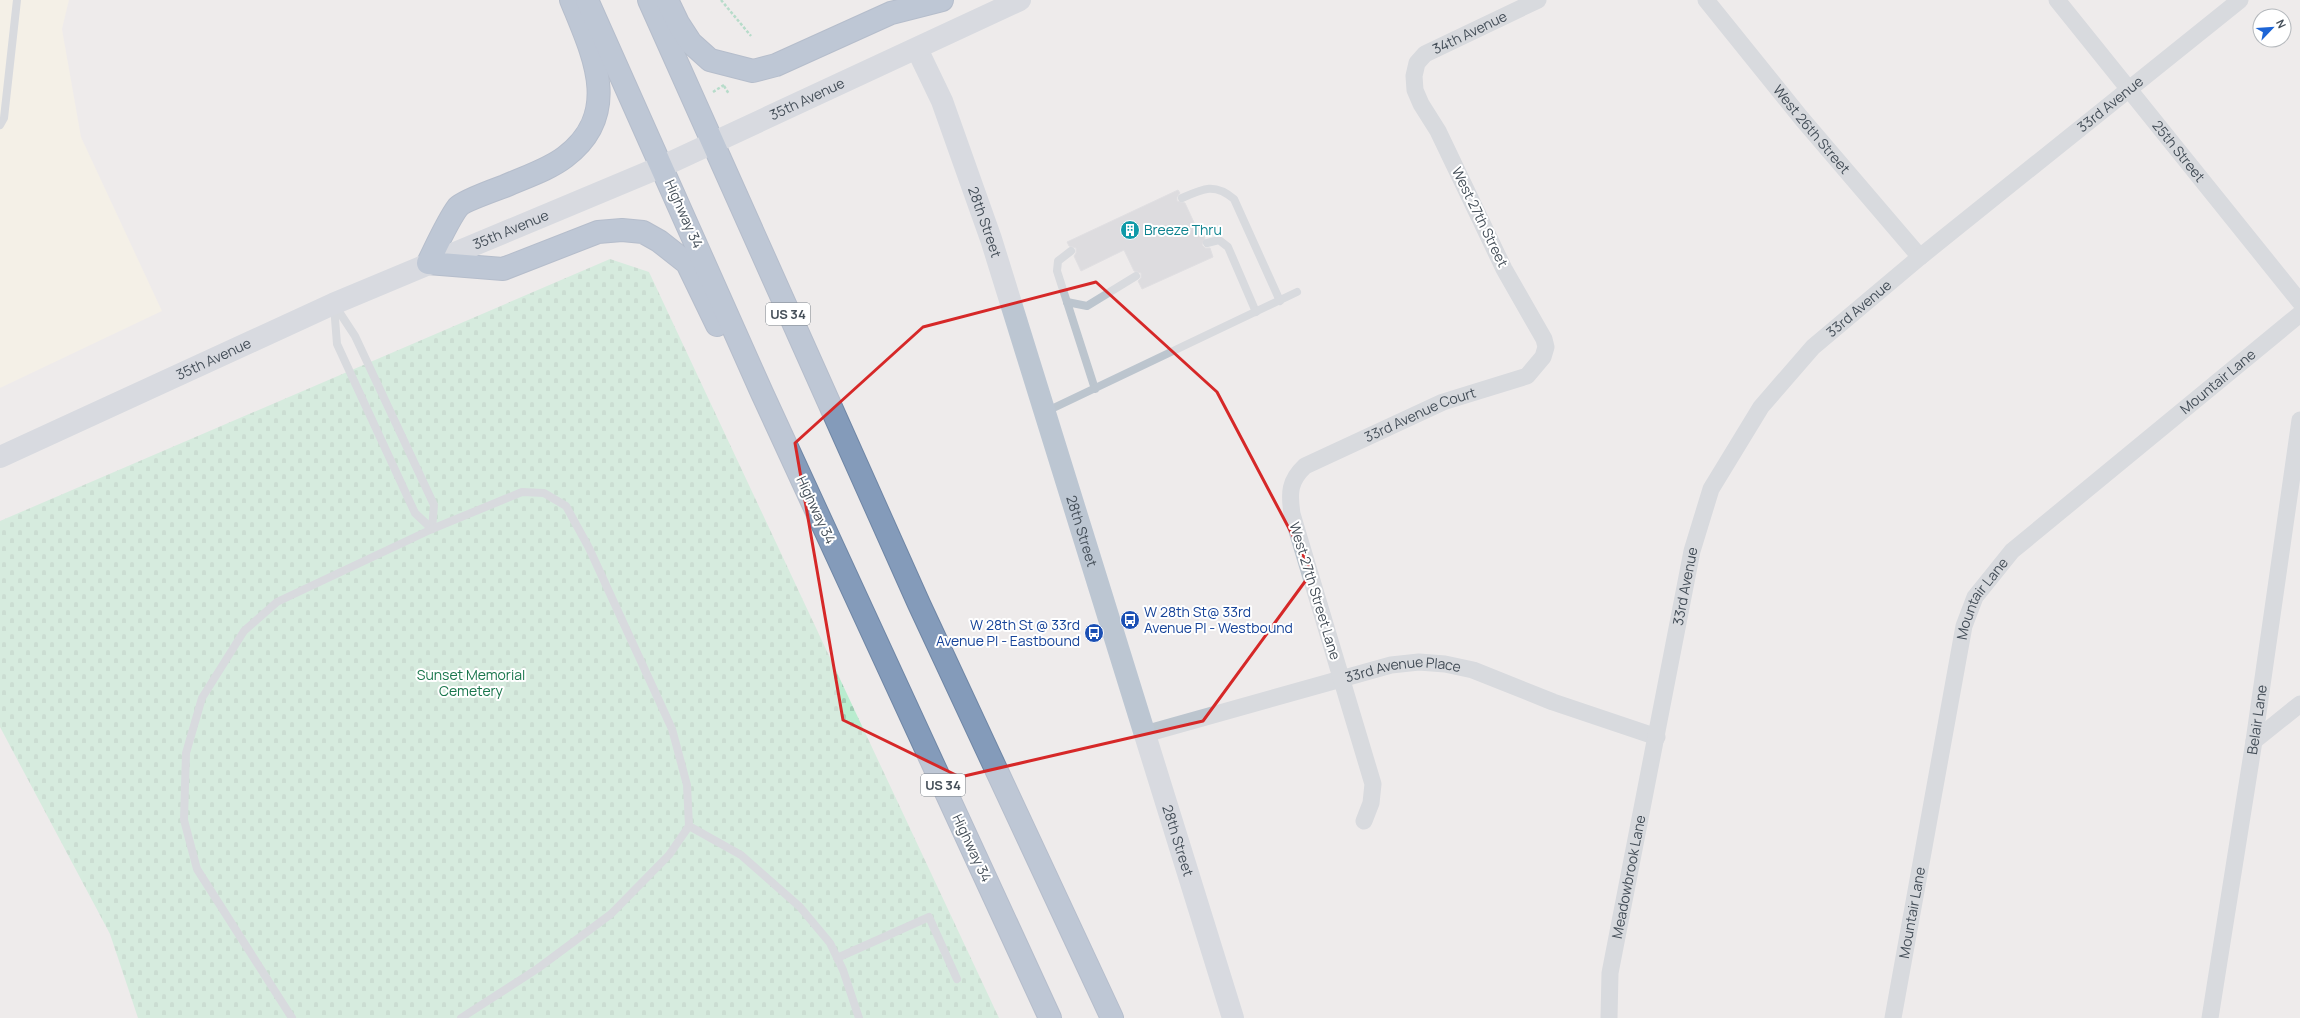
<svg xmlns="http://www.w3.org/2000/svg" width="2300" height="1018" viewBox="0 0 2300 1018" font-family="Manrope,sans-serif">
<style>
.commercial{fill:#faf5e3}
.cemetery{fill:url(#cemetery-stones)}
.building{fill:#c8cad0;stroke:#cfd1d7}
.lines{fill:none;stroke-linecap:round;stroke-linejoin:round}
.highway-casing{stroke:#6f86a5;stroke-width:24}
.path{stroke:#73c9a2;stroke-width:2.5;stroke-dasharray:3 2;stroke-linecap:butt}
.lane{stroke:#bcc5ce;stroke-width:8}
.street{stroke:#bcc5ce;stroke-width:17}
.secondary{stroke:#bcc6d2;stroke-width:22}
.highway{stroke:#849bba;stroke-width:22}
.marked{fill:none;stroke:#d62828;stroke-width:3;stroke-linejoin:round}
.labels{text-anchor:middle;stroke-width:4;stroke-linejoin:round;paint-order:stroke}
.shield{fill:#fff;stroke:#7c838a;stroke-width:1}
.shield-label{font-size:13px;font-weight:bold;fill:#444e58}
.street-label{font-size:14px;fill:#444e58;stroke:#fff}
.culture-label{font-size:14px;fill:#0d838f;stroke:#fff;text-anchor:start}
.transit-label{font-size:14px;fill:#164399;stroke:#fff;text-anchor:start}
.park-label{font-size:14px;fill:#19764c;stroke:#fff}
</style>
<defs>
<pattern id="cemetery-stones" width="16" height="16" patternUnits="userSpaceOnUse"><rect width="16" height="16" fill="#b9eccf"/><path d="M2 7V4a2 2 0 0 1 4 0v3zM10 15v-3a2 2 0 0 1 4 0v3z" fill="#a0ccb4"/></pattern>
</defs>
<rect width="100%" height="100%" fill="#eeebeb"/>
<path class="commercial" d="M0,0H69L62,29L81,137L162,311L0,388Z"/>
<path class="cemetery" d="M610,259L649,272L999,1018H138L110,934L0,727V521Z"/>
<path class="building" d="M1178,190L1180,193L1177,197V201L1185,203L1197,229L1200,227L1205,238L1202,245L1205,248H1210L1213,257L1142,289L1138,281L1141,278V273L1134,271L1124,250L1081,271L1074,256L1076,253V248L1069,246L1067,242Z"/>
<g class="lines">
<defs>
<g id="highway">
<path d="M571,0C593,54 623,113 565,157C548,170 525,177 505,186C497,189 463,201 458,207C448,220 436,247 428,263L503,269L598,232L622,230L643,232L659,241L687,263L717,325"/>
<path d="M587,0L762,393L1050,1018"/>
<path d="M649,0L919,604L1112,1018"/>
<path d="M667,0L678,23L691,43L710,60L753,71L776,65L891,13L942,0"/>
</g>
</defs>
<use href="#highway" class="highway-casing"/>
<g class="path">
<path d="M721,0L751,36"/>
<path d="M724,86L729,94"/>
<path d="M713,92L724,85"/>
</g>
<g class="lane">
<path d="M0,125L4,118L17,0"/>
<path d="M1182,198C1204,188 1215,183 1234,199L1280,301"/>
<path d="M1207,243L1219,240L1228,247L1256,312"/>
<path d="M1071,251L1058,261L1057,271L1095,389"/>
<path d="M1067,302L1087,306L1136,276"/>
<path d="M334,304L355,336L434,505L432,529"/>
<path d="M334,306L337,344L415,513L432,529"/>
<path d="M1045,412L1297,292"/>
<path d="M689,826L741,855L800,907L830,943L843,970L859,1018"/>
<path d="M837,958L929,917L957,979"/>
<path d="M292,1018L197,869L184,820L186,753L202,698L244,631L277,602L432,529L522,492L544,493L566,506L589,548L672,729L687,785L689,826L669,855L611,914L537,969L461,1018"/>
</g>
<g class="street">
<path id="s1" d="M1706,0L1802,119L1920,257"/>
<path id="s2" d="M2057,0L2300,302"/>
<path id="s3" d="M1145,734L1391,665L1419,662L1445,664L1473,670L1553,702L1657,737"/>
<path d="M2254,741L2300,704"/>
<path id="s4" d="M1364,821L1371,803L1373,784L1292,514C1289,493 1289,481 1305,466L1443,402L1527,376L1543,357L1546,347L1544,339L1504,269L1438,131L1421,104L1415,90L1414,76L1417,63L1425,54L1538,0"/>
<path id="s5" d="M1609,1018L1610,973L1692,551L1711,489L1761,407L1813,347L1920,257L2240,0"/>
<path id="s6" d="M1893,1018L1964,626L1975,597L2012,551L2300,314"/>
<path id="s7" d="M2210,1018L2254,741L2300,420"/>
</g>
<g class="secondary">
<path id="s8" d="M917,49L942,101L991,239L1233,1018"/>
<path id="s9" d="M0,457L333,304L663,166L1020,0"/>
</g>
<use href="#highway" class="highway"/>
</g>
<path d="M0 0H2300V1018H0ZM1096,282L1217,392L1312,572L1203,721L960,777L843,720L795,443L923,327Z" fill="#eeebeb" fill-opacity=".55" fill-rule="evenodd"/>
<path class="marked" d="M1096,282L1217,392L1312,572L1203,721L960,777L843,720L795,443L923,327Z"/>
<defs>
<symbol id="building-disc" viewBox="-11 -11 22 22"><circle r="9.5" fill="#0f9aa8" stroke="#fff"/><path d="M-4-6H4V6H1V3H-1V6H-4ZM-2.5-4.3h1.7v1.8h-1.7ZM.8-4.3h1.7v1.8H.8ZM-2.5-1h1.7V.8h-1.7ZM.8-1h1.7V.8H.8Z" fill="#fff"/></symbol>
<symbol id="bus-disc" viewBox="-11 -11 22 22"><circle r="9.5" fill="#1a4fb4" stroke="#fff"/><path d="M-5-6H5V4H4V6H2V4H-2V6H-4V4H-5ZM-3.5-4V0h7V-4ZM-3.5 1.2v1.5H-2V1.2ZM2 1.2v1.5H3.5V1.2Z" fill="#fff"/></symbol>
</defs>
<g fill-rule="evenodd">
<use href="#building-disc" x="1119" y="219" width="22" height="22"/>
<use href="#bus-disc" x="1119" y="609" width="22" height="22"/>
<use href="#bus-disc" x="1083" y="622" width="22" height="22"/>
</g>
<g class="labels">
<g class="shield">
<rect x="766" y="303" width="44" height="22" rx="3"/>
<rect x="921" y="774" width="44" height="22" rx="3"/>
</g>
<g class="shield-label">
<text x="788" y="319">US 34</text>
<text x="943" y="790">US 34</text>
</g>
<g class="street-label">
<text dy="5" stroke="none"><textPath href="#s4" startOffset="1026">34th Avenue</textPath></text>
<text dy="5" stroke="none"><textPath href="#s9" startOffset="883">35th Avenue</textPath></text>
<text dy="5" stroke="none"><textPath href="#s5" startOffset="1099">33rd Avenue</textPath></text>
<text dy="5" stroke="none"><textPath href="#s1" startOffset="167">West 26th Street</textPath></text>
<text dy="5" stroke="none"><textPath href="#s2" startOffset="194">25th Street</textPath></text>
<text transform="translate(684 214) rotate(66)" y="5">Highway 34</text>
<text transform="translate(1480 217) rotate(64)" y="5">West 27th Street</text>
<text dy="5" stroke="none"><textPath href="#s8" startOffset="186">28th Street</textPath></text>
<text dy="5" stroke="none"><textPath href="#s9" startOffset="559">35th Avenue</textPath></text>
<text dy="5" stroke="none"><textPath href="#s5" startOffset="775">33rd Avenue</textPath></text>
<text dy="5" stroke="none"><textPath href="#s9" startOffset="235">35th Avenue</textPath></text>
<text dy="5" stroke="none"><textPath href="#s6" startOffset="755">Mountair Lane</textPath></text>
<text dy="5" stroke="none"><textPath href="#s4" startOffset="499">33rd Avenue Court</textPath></text>
<text transform="translate(816 510) rotate(65)" y="5">Highway 34</text>
<text dy="5" stroke="none"><textPath href="#s8" startOffset="510">28th Street</textPath></text>
<text dy="5" stroke="none"><textPath href="#s5" startOffset="439">33rd Avenue</textPath></text>
<text transform="translate(1315 591) rotate(73)" y="5">West 27th Street Lane</text>
<text dy="5" stroke="none"><textPath href="#s6" startOffset="431">Mountair Lane</textPath></text>
<text dy="5" stroke="none"><textPath href="#s3" startOffset="267">33rd Avenue Place</textPath></text>
<text dy="5" stroke="none"><textPath href="#s7" startOffset="302">Belair Lane</textPath></text>
<text dy="5" stroke="none"><textPath href="#s8" startOffset="834">28th Street</textPath></text>
<text transform="translate(972 848) rotate(65)" y="5">Highway 34</text>
<text dy="5" stroke="none"><textPath href="#s5" startOffset="143">Meadowbrook Lane</textPath></text>
<text dy="5" stroke="none"><textPath href="#s6" startOffset="107">Mountair Lane</textPath></text>
</g>
<g class="culture-label">
<text x="1144" y="235">Breeze Thru</text>
</g>
<g class="transit-label">
<text x="1144" y="617">W 28th St@ 33rd<tspan x="1144" dy="16">Avenue Pl - Westbound</tspan></text>
<text x="1080" y="630" text-anchor="end">W 28th St @ 33rd<tspan x="1080" dy="16">Avenue Pl - Eastbound</tspan></text>
</g>
<g class="park-label">
<text x="471" y="680">Sunset Memorial<tspan x="471" dy="16">Cemetery</tspan></text>
</g>
</g>
<g transform="translate(2272 28) rotate(65)"><circle r="19" fill="#ffffff" stroke="#b4b8bc"/>
<path d="M0-3L7 15L0 10L-7 15Z" fill="#1d65d6"/>
<text y="-6" font-size="11" font-weight="bold" text-anchor="middle" fill="#444e58">N</text>
</g>
</svg>
